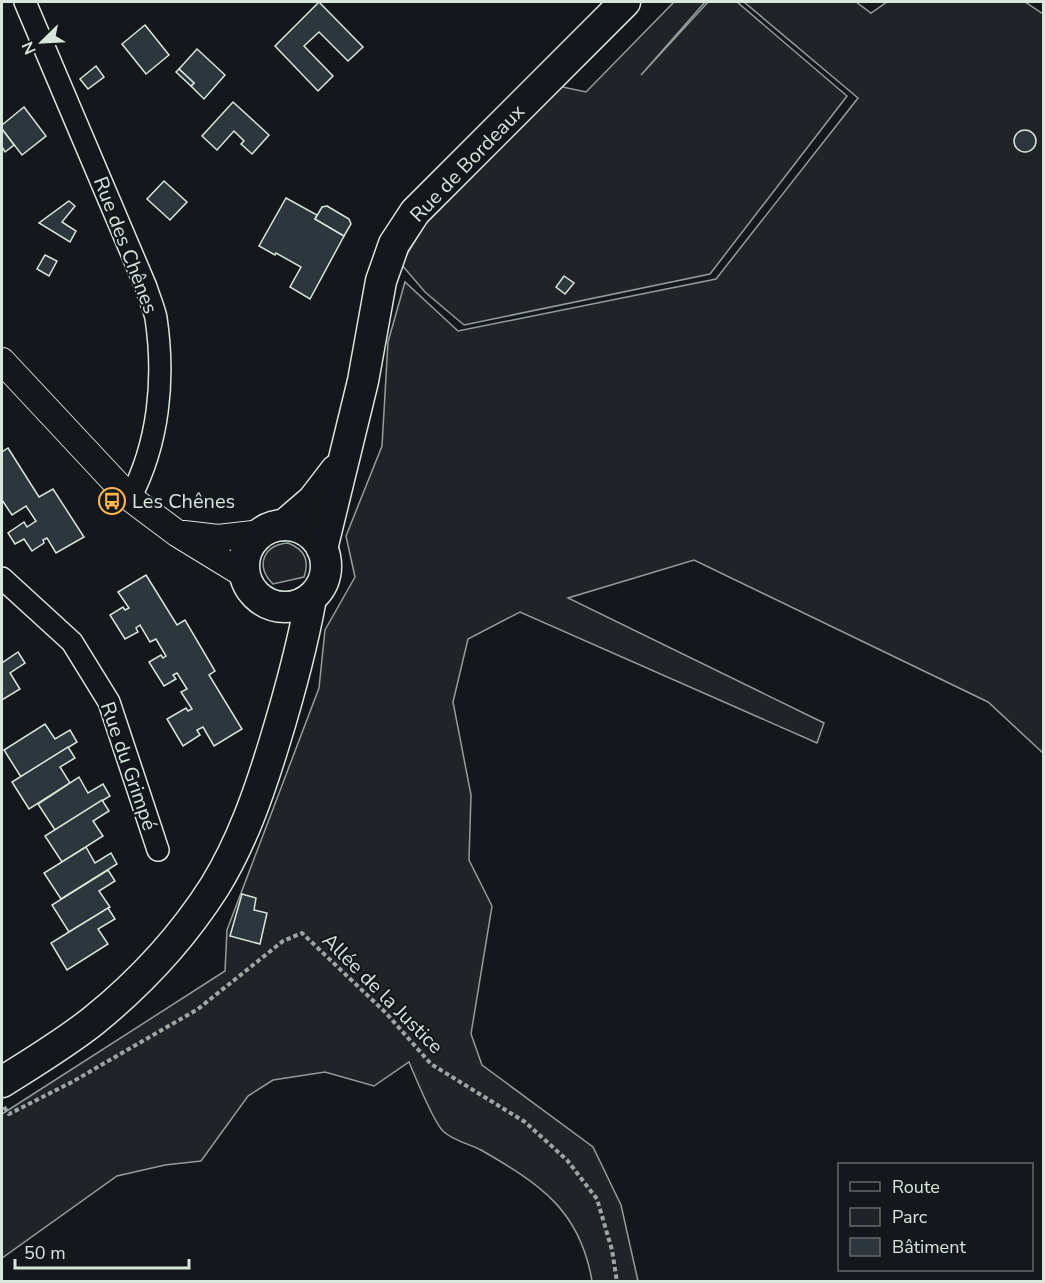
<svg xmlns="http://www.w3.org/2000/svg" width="1045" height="1283" viewBox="0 0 1045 1283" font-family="'Nunito Sans',sans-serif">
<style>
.green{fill:#202428;stroke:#939e99;stroke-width:1.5}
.building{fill:#2c363c;stroke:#d8e6dc;stroke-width:1.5}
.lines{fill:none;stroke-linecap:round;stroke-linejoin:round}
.minor-casing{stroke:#d8e6dc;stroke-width:24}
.tertiary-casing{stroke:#d8e6dc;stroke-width:28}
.secondary-casing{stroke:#d8e6dc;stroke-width:33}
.path{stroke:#9da8a2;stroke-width:4;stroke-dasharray:4.5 3;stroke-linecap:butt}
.minor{stroke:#14181c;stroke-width:21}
.tertiary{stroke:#14181c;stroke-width:26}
.secondary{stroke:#14181c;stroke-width:30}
.labels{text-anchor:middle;stroke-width:4.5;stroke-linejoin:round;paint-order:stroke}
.street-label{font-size:20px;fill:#d8e6dc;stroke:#14181c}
.poi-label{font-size:20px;fill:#d8e6dc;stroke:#14181c;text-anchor:start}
</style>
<rect width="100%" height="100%" fill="#14181c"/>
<g class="green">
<path d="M674,2H705L641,75L708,2H737L847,96L710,274L464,325L425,292L401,264L426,223L558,86L586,92Z"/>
<path d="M744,2H856L871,13L887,2H1025L1043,14V753L988,702L694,560L568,598L824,723L817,743L520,612L468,639L453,702L471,795L469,860L492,906L471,1034L482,1065L593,1147L621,1205L638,1281H592C580,1210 540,1184 481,1150C470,1144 454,1141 444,1132C434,1124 415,1076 409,1062L374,1086L325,1072L273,1080L248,1096L201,1161L165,1165L117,1176L2,1258V1114L225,971L227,930L319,688L325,630L355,577L346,536L382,446L388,342L405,282L458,331L716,279L858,98Z"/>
<path d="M288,543C304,549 310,560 304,577L273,584C255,566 263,545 288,543Z"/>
</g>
<g class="building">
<path d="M319,2L363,47L348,61L319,32L304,46L333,76L318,91L275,46Z"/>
<path d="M145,25L169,55L146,74L122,44Z"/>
<path d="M197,49L225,75L204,99L191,86L194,83L179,69Z"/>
<path d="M96,66L104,77L88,89L80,79Z"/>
<path d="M179,69L194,83L191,86L176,72Z"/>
<path d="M233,102L269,135L252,154L241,144L244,141L234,131L217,150L202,136Z"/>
<path d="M24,107L46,136L22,155L2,129V125Z"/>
<path d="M2,129L14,145L5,152L2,147Z"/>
<circle cx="1025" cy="141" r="11"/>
<path d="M164,181L187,202L170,220L147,199Z"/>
<path d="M286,198L317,215L315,219L344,236L310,299L290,287L301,267L276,253L275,255L259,246Z"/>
<path d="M69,201L75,206L62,222L76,231L70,242L39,223Z"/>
<path d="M327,206L349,219L351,224L344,236L315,219L322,207Z"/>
<path d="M45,255L57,261L49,276L37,269Z"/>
<path d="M564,276L574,283L565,294L556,287Z"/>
<path d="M8,448L39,497L53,489L84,537L56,553L47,538L43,540L44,543L32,551L24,539L15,544L8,533L24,522L27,527L36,521L26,506L12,515L2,500V452Z"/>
<path d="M146,575L177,625L185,620L215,671L209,675L242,729L214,746L203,727L197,730L200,735L183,746L167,719L186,708L188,711L192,709L181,692L187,689L177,673L173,675L176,679L164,686L149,662L161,655L163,658L166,656L156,639L150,642L140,625L136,628L138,632L125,639L110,615L123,607L125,610L129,608L118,592Z"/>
<path d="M18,652L25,663L10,673L20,689L2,700V663Z"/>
<path d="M45,724L55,739L70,730L77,742L21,777L4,750Z"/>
<path d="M68,747L75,758L60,767L70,783L29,809L12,782Z"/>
<path d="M79,777L88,793L103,784L110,796L55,830L38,804Z"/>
<path d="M102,800L109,811L93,821L103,836L62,862L45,836Z"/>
<path d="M86,847L95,863L111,853L117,864L61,899L44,873Z"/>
<path d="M108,870L115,881L99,891L110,907L69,932L52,905Z"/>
<path d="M242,894L256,898L254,910L267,913L260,944L230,936Z"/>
<path d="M108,908L115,919L98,929L108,944L67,970L51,943Z"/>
</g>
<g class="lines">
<defs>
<g id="minor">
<path d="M25,2L146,287C149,297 154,308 156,318C165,379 159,443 130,498"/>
<path d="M2,578L72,642L109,702L158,850"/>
</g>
<g id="tertiary">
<path d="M2,361L130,498L178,534L245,575"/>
<path d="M184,534L218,538L262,533"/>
</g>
<g id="secondary">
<path d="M284,525L313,500L336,470"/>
<circle cx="285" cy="566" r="41"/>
<path d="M322,549L363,381L381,281L394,244L415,212L625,2"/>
<path d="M2,1082C32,1063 64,1044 93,1021C140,983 182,938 215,886C242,842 259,793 274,744C289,695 302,648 311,598"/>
</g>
</defs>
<use href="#minor" class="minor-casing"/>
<use href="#tertiary" class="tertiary-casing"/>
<use href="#secondary" class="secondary-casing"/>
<path class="path" d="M4,1107L9,1114L72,1082L198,1009L283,941L302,933L386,1013L431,1064L525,1122L567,1160L597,1199L612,1250L617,1282"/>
<use href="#minor" class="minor"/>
<use href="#tertiary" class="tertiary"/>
<use href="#secondary" class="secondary"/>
</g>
<defs>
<symbol id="bus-ring" viewBox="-11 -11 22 22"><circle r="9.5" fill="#14181c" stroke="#ffb74d" stroke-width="1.5"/><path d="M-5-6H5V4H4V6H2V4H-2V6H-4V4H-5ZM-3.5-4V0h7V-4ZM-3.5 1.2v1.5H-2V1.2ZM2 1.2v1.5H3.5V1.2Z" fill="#ffb74d"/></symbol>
</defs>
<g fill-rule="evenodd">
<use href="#bus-ring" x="97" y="486" width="30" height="30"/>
</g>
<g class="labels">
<g class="street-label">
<text transform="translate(467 163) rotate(-46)" y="7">Rue de Bordeaux</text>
<text transform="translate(126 245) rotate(69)" y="7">Rue des Chênes</text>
<text transform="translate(129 766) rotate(71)" y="7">Rue du Grimpé</text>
<text transform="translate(383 993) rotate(45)" y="7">Allée de la Justice</text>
</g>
<g class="poi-label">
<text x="132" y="508">Les Chênes</text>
</g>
</g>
<rect width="1045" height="1283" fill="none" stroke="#d8e6dc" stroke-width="6"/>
<rect x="838" y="1163" width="195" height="108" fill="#14181c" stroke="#626a69" stroke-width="1.5"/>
<rect x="850" y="1182" width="30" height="9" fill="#14181c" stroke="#626a69" stroke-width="1.5"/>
<text x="892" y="1193" font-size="18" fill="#d8e6dc">Route</text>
<rect x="850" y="1208" width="30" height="18" fill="#202428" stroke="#626a69" stroke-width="1.5"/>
<text x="892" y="1223" font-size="18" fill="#d8e6dc">Parc</text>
<rect x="850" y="1238" width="30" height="18" fill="#2c363c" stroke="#626a69" stroke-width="1.5"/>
<text x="892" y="1253" font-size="18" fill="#d8e6dc">Bâtiment</text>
<g transform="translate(42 42) rotate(246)" stroke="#14181c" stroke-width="4.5" paint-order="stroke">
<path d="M0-4.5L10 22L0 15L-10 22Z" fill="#d8e6dc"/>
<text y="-9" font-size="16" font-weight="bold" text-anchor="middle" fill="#d8e6dc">N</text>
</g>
<path d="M15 1259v9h174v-9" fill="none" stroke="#d8e6dc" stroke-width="3"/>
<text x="24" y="1259" font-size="18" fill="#d8e6dc" stroke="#14181c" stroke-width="4.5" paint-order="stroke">50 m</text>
</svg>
